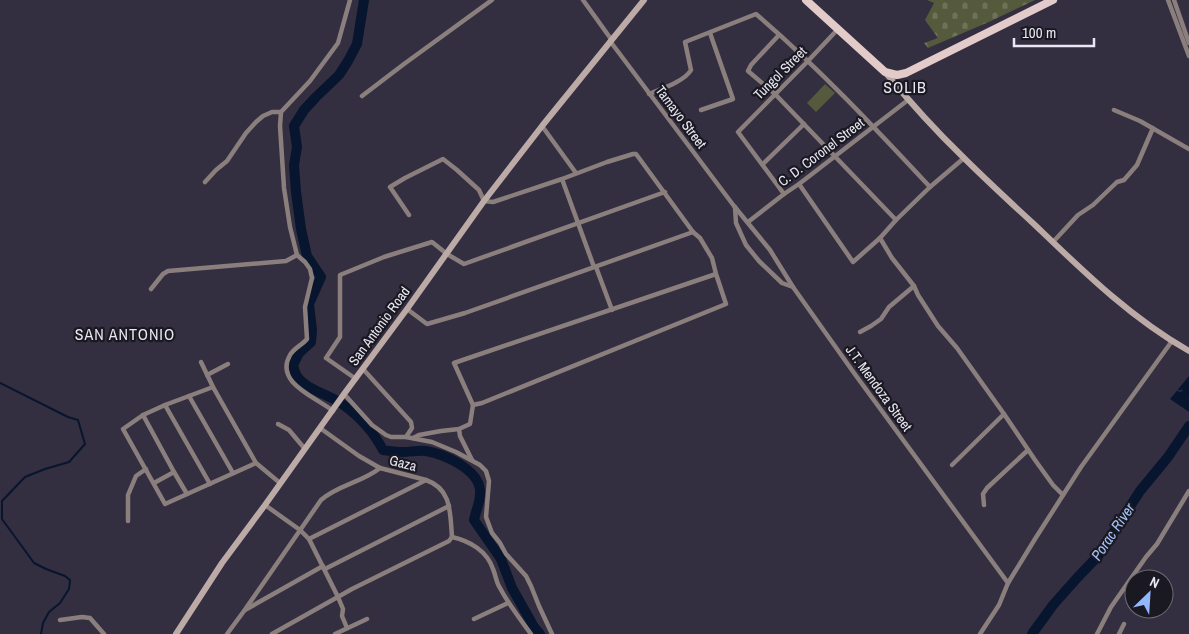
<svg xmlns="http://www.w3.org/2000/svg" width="1189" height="634" viewBox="0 0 1189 634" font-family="'Archivo Narrow',sans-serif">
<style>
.green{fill:#565a3c}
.cemetery{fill:url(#cemetery-stones)}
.water{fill:url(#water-ripples)}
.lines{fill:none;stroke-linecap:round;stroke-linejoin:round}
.stream{stroke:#08152e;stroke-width:2}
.river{stroke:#08152e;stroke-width:10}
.street{stroke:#8a7f7d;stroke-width:4.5}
.secondary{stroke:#bcaaa7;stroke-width:6}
.primary{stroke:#e2cbc8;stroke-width:8}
.labels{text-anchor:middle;stroke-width:4.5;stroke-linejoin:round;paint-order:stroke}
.street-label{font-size:14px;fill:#e9e7f3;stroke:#1a1921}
.water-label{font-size:15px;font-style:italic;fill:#a6c5fb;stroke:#1a1921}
.quarter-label{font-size:16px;letter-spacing:1px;fill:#e9e7f3;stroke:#1a1921}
</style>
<defs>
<pattern id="cemetery-stones" width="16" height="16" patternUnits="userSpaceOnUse" patternTransform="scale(1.25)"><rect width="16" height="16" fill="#565a3c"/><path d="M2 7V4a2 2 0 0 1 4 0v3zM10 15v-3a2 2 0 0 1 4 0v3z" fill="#6e7259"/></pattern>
<pattern id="water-ripples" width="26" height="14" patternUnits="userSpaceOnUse" patternTransform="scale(1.25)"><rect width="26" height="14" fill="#08152e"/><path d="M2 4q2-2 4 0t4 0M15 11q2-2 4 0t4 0" fill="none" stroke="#2c374d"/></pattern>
</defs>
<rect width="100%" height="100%" fill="#332f41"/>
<path class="green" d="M825,84L835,93L816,112L807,103Z"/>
<path class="cemetery" d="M927,0H1035L991,21L928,48L924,43L938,38L925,20L934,3Z"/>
<path class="water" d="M1189,376V412L1170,399Z"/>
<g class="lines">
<path class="stream" d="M0,383L68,417L78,420L85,444L69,462L45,469L25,477L2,501V519L34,563L46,569L65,576L70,580L69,589L60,603L49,612L43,623L41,634"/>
<g class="river">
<path d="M364,0L357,44L348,61L339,75L316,97L304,110L294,126L297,147L294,165L296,192L301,229L307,256L321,277L309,304L312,330L311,342L299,353L293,365C294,369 295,373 297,376C305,389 330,395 342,404C359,416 374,433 383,450C390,451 396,452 403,452C410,452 419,450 426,451C444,454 478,469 480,490C481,502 476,509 474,520L501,559L512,588L534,627L540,634"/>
<path d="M1032,634L1053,605L1077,578L1098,556L1140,491L1168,457L1189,426"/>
</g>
<g class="street">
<path d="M583,0L611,39"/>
<path d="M1168,0L1189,56"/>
<path d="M1174,0L1189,43"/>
<path d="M779,35L751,65L748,71L775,94L896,220"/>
<path d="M610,41L734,206L770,250L793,287L854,373L1008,583"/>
<path d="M649,94C661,89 685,81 691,70L685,42L756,14C818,67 874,127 930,187"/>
<path d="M362,96L404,64L492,0"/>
<path d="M701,110L733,99L710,33"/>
<path d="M1114,110L1140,121L1189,149"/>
<path d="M542,126L576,173"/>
<path d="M763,164L804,124"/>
<path d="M562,179L594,267"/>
<path d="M205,182L216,170L227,161L246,133L256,122L263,116L272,112H281"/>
<path d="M799,184L853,262L880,238L896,220L930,187L964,158"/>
<path d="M784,194L738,132L808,61L838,29"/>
<path d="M735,207L736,223L746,245L759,261L782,283L793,287"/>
<path d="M409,215L390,187L405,178L443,159L457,170L479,190L484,201L493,202L562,179L607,162L633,154H636L639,158L693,232L700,238L712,258L716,274L726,304L482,403L473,405L454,363L716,274"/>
<path d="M748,222L784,194L799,184L908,100"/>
<path d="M880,238L892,258L914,286L918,295L938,326L957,348L1004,414L1035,460L1053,485L1063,495"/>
<path d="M1053,242L1078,215L1093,205L1117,182L1124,180L1137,165L1153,128"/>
<path d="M596,267L612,310"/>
<path d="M151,289L163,274L168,271L286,261L297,255"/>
<path d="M407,309L427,324L465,313L693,232"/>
<path d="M860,332L871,326L881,319L889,307L914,286"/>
<path d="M201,362L213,387"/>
<path d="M363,369L411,422L412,428L406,437"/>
<path d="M207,375L228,364"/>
<path d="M356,379L326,358L340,337V275L384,257L432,242L447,254L464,264L665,192"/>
<path d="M344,394L372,425L386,435L391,437H406L432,442L456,452L480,465L486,471L489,481L486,517L492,533L500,543L506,554L526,576L531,586L539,606L552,634"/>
<path d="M189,396L233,473"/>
<path d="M165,405L210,484"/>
<path d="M333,411C316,397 274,383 290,355C294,348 302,345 307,339L305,307L312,278L310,269L305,262L297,255L290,227L284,188L280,126L281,112L310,81L338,43L350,0"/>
<path d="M143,415L174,472L154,483"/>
<path d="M278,424L289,430L305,449"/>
<path d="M320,428L359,456L380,468L426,480C452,489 450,513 452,537"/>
<path d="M459,429L460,436L472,460"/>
<path d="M413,438L419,435L441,431L459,429L470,424L473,405"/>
<path d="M256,463L165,504L123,429L143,415L165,405L213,387L256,463L280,483"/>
<path d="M952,465L1004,414"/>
<path d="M174,472L187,494"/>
<path d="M265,505L300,530L309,539L338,597L343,609L342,616L347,628"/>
<path d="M984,505L983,494L987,488L1028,450"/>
<path d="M128,521V495L136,476L146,469"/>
<path d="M452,537C470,541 487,551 493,569C496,576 496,582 500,588C509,605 520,619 531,634"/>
<path d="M309,539L426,480"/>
<path d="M325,569L449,506"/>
<path d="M245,610L323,566"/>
<path d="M474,619L508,603"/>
<path d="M60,620L82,617L90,618L104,634"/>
<path d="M227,634L244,611L321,500C338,485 363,482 380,468"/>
<path d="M272,634L352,589L449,541L452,537"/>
<path d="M335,634L367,619"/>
<path d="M980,634L999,605L1008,583L1035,539L1081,467L1172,341"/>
<path d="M1097,634L1111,607L1146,557L1157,544L1189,491"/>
<path d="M1119,634L1124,624"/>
</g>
<g class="secondary">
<path d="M885,72C909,101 935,130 962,156C986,180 1011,203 1036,226C1084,272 1131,318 1189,351"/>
<path d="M176,634L222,563L265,505L344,394L407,309L484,201L542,126L644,0"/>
</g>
<path class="primary" d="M806,0L885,72L897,75L906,73L1053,0"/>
</g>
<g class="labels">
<g class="street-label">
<text transform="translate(780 73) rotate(-45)" y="5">Tungol Street</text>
<text transform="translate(681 117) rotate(53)" y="5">Tamayo Street</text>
<text transform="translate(821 152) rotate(-37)" y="5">C. D. Coronel Street</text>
<text transform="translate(379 326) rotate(-54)" y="5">San Antonio Road</text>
<text transform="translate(879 388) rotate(54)" y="5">J.T. Mendoza Street</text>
<text transform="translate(403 463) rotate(14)" y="5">Gaza</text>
</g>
<g class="water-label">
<text transform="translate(1113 532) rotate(-56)" y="5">Porac River</text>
</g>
<g class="quarter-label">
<text x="905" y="93">SOLIB</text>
<text x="125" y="340">SAN ANTONIO</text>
</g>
</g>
<g transform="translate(1149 594) rotate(25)"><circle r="24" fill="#1a1921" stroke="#6d6b75"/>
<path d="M0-4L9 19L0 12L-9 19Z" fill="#93b7fd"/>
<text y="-8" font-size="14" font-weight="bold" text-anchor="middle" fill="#e9e7f3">N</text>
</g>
<path d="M1014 38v8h80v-8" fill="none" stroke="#e9e7f3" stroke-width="2.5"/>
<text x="1022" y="38" font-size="15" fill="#e9e7f3" stroke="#1a1921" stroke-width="4" paint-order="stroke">100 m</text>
</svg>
